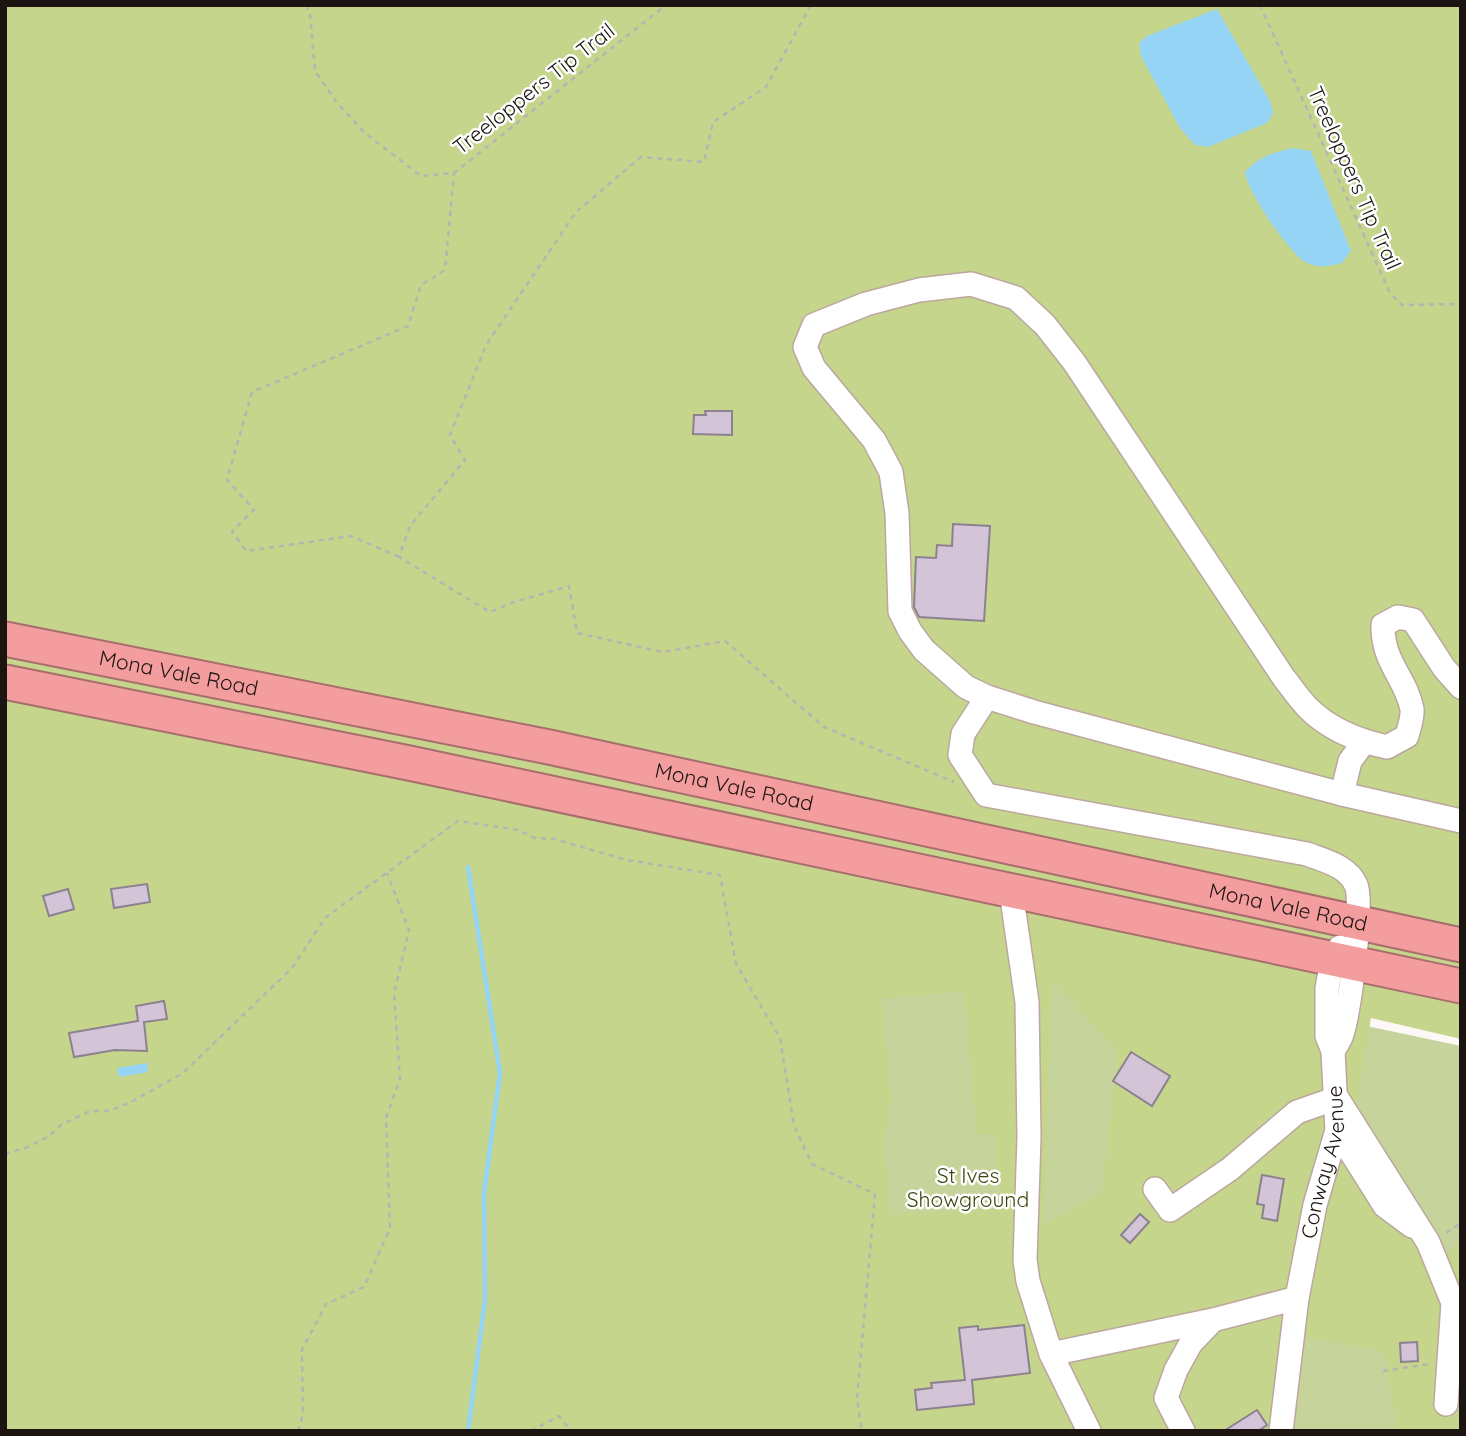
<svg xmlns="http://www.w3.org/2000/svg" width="1466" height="1436" viewBox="0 0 1466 1436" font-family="Quicksand,sans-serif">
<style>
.green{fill:#c6d39a}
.forest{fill:#c5d58b;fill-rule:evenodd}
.water{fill:#95d4f5}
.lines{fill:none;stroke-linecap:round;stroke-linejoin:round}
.stream{stroke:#95d4f5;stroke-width:4.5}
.building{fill:#d3c5d7;stroke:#8d8191;stroke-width:2}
.minor-casing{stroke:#bca79e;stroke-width:26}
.highway-casing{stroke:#a86d6d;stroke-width:37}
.path{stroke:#b9b3b1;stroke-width:2.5;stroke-dasharray:5 5;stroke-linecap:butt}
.minor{stroke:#fff;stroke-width:23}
.highway{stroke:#f49d9f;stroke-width:33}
.labels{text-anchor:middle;stroke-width:5;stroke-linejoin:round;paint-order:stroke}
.street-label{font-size:21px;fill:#1c1411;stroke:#fff}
.park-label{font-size:21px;fill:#3d460e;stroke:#fff}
</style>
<rect width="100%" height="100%" fill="#fdf8f6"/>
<path class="green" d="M871,921L1461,1046V1431H758Z"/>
<path class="forest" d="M5,5H1461V1039L1371,1018L1355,1108L1445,1253L1461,1243V1431H1397L1385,1352L1299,1336L1287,1431H5ZM1051,979L1118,1052L1102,1192L1044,1225ZM964,991L977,1135L996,1134L1000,1208L889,1215L884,1141L891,1099L881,999Z"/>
<g class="water">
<path d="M1217,9L1270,101L1273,113L1267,123L1208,147L1195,145L1180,128L1141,56L1139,43L1147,36Z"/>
<path d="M1293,148L1311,151L1351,251L1342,263C1329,266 1318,269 1305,262C1289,253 1247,191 1245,172C1259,157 1274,152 1293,148Z"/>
<path d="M147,1063L148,1072L119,1077L117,1068Z"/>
</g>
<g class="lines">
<path class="stream" d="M468,867L500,1073L484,1193L485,1300L468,1431"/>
</g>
<g class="building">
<path d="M705,411H732V435L693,434L694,415H706Z"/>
<path d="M953,524L990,526L984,621L919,617L914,607L916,557L936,558L937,545L952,546Z"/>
<path d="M147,884L150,902L114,908L111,889Z"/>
<path d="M68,889L74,909L49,916L43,896Z"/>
<path d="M164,1001L167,1019L144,1022L147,1051L115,1050L74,1057L69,1033L138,1021L136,1006Z"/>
<path d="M1131,1052L1170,1076L1152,1106L1113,1081Z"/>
<path d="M1262,1175L1284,1179L1277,1221L1262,1218L1264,1205L1257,1204Z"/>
<path d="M1140,1214L1149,1222L1130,1243L1121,1235Z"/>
<path d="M1024,1325L1030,1373L972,1380L974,1404L917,1410L915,1390L932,1388L931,1383L965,1380L959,1328L978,1326V1330Z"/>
<path d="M1417,1342L1418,1361L1401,1362L1400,1343Z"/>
<path d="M1257,1410L1267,1425L1258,1431H1224Z"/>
</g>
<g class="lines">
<defs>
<g id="minor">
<path d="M1461,687L1444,668L1413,620L1398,617L1383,625C1382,662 1406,678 1412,709C1413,717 1409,728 1407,736L1387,747C1359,741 1329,729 1308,708C1299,699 1292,688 1284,678L1074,362L1045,325L1016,298L971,284L919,290L866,304L814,325L805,347L814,368L874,440L891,472L897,513L900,611L910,631L924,650L966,687L987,697L1034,712L1342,794L1461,821"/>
<path d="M987,697L963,734L960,755L986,795L1307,854C1325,861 1348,866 1356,885C1364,902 1349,1016 1341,1037C1339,1041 1336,1046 1333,1051"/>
<path d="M1342,794L1350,761L1364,742"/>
<path d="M1011,891L1027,1002L1029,1137L1025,1260L1028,1281L1051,1354L1089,1431"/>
<path d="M1337,1098L1428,1242L1453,1303L1461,1310"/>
<path d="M1337,1130L1385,1206L1412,1226"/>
<path d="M1155,1189L1170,1210L1230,1169L1297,1112L1337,1098"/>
<path d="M1051,1354L1213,1320"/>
<path d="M1446,1404L1453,1303"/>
<path d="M1183,1431L1166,1398L1176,1370L1191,1343L1213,1320L1297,1298"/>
<path id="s1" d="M1281,1431L1297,1298L1315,1205L1337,1130L1333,1051L1327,1036V989L1332,959L1340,947"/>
</g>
<g id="highway">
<path id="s2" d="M5,639L549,747L1461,945"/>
<path d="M5,682L409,763L1461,986"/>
</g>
</defs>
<use href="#minor" class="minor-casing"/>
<use href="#highway" class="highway-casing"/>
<g class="path">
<path d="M306,5L310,14L315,71L338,104L365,133L421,176L454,173L666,5"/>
<path d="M811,5L766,87L713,122L704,162L641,157L576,212L486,345L450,435L465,460L410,526L399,557L490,612L511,603L569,586L577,633L663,652L725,641L824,727L954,782"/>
<path d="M1260,5L1390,293L1402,305L1461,304"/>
<path d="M399,557L351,536L246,551L232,531L254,510L227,480L252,392L408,326L421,285L445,270L454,173"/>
<path d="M5,1154L28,1147L49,1136L61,1125L90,1111H109L131,1102L183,1073L292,968L326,917L458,821L518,830L535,838L554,839L627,860L720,875L736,964L780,1038L794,1126L812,1164L875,1194L857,1399L862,1431"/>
<path d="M1446,1233L1461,1223"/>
<path d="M1383,1371L1429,1364"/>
<path d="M298,1431L303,1414L302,1350L326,1304L364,1287L390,1228L386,1118L400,1079L394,994L409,930L387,873"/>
<path d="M531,1431L559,1416L571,1431"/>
</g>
<use href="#minor" class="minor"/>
<use href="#highway" class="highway"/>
</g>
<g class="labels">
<g class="street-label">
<text transform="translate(534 89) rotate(-38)" y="7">Treeloppers Tip Trail</text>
<text transform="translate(1354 178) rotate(66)" y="7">Treeloppers Tip Trail</text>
<text dy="7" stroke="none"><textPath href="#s2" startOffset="177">Mona Vale Road</textPath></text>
<text dy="7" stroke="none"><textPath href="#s2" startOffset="744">Mona Vale Road</textPath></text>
<text dy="7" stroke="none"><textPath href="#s2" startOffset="1311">Mona Vale Road</textPath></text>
<text dy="7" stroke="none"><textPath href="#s1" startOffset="273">Conway Avenue</textPath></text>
</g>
<g class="park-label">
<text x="968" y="1183">St Ives<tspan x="968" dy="24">Showground</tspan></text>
</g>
</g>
<rect width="1466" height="1436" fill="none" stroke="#1c1411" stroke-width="14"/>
</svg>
